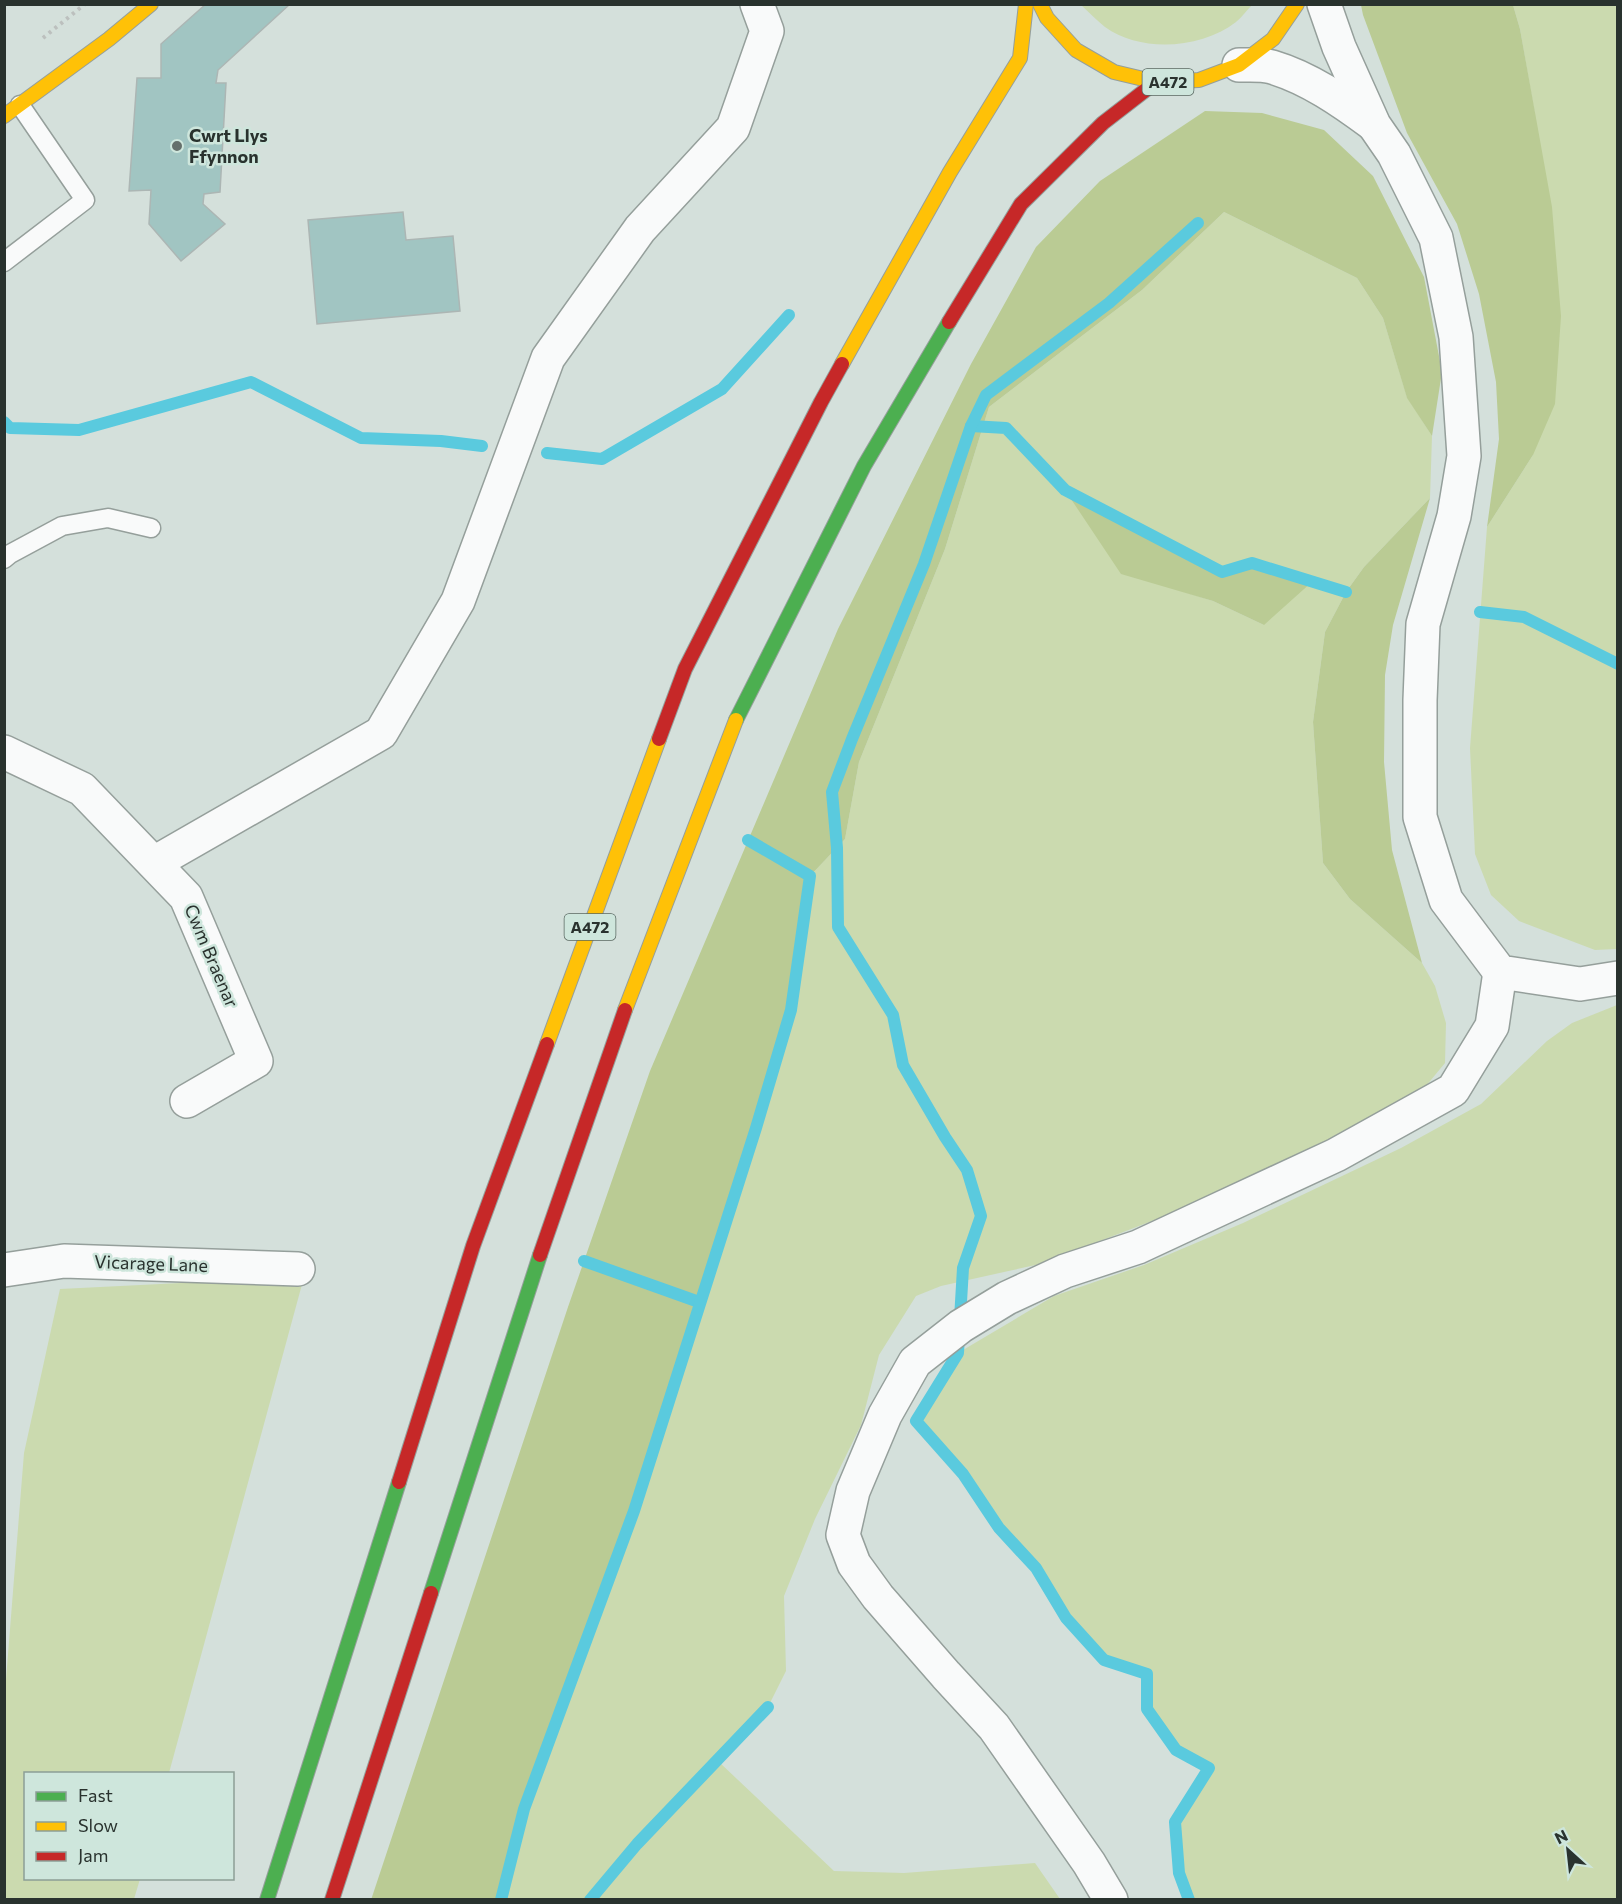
<svg xmlns="http://www.w3.org/2000/svg" width="1622" height="1904" viewBox="0 0 1622 1904" font-family="Commissioner,sans-serif">
<style>
.green{fill:#cbdaaf;fill-rule:evenodd}
.forest{fill:#bacb94}
.lines{fill:none;stroke-linecap:round;stroke-linejoin:round}
.stream{stroke:#5acade;stroke-width:12}
.building{fill:#a1c5c2;stroke:#acb6b4;stroke-width:1.5}
.lane-casing{stroke:#959f9b;stroke-width:21}
.street-casing{stroke:#959f9b;stroke-width:36}
.fast-casing{stroke:#959f9b;stroke-width:16}
.slow-casing{stroke:#959f9b;stroke-width:16}
.jam-casing{stroke:#959f9b;stroke-width:16}
.path{stroke:#bcc0be;stroke-width:4;stroke-dasharray:3 4.5;stroke-linecap:butt}
.lane{stroke:#f9fafa;stroke-width:18}
.street{stroke:#f9fafa;stroke-width:33}
.fast{stroke:#4caf50;stroke-width:14}
.slow{stroke:#ffc107;stroke-width:14}
.jam{stroke:#c62828;stroke-width:14}
.poi-dot{fill:#656f6b;stroke:#cee6dc;stroke-width:2}
.labels{text-anchor:middle;stroke-width:5;stroke-linejoin:round;paint-order:stroke}
.shield{fill:#cee6dc;stroke:#5a6862;stroke-width:1.5}
.shield-label{font-size:16px;font-weight:bold;fill:#29322e}
.poi-label{font-size:18px;font-weight:bold;fill:#29322e;stroke:#cee6dc;text-anchor:start}
.street-label{font-size:18px;fill:#29322e;stroke:#cee6dc}
</style>
<rect width="100%" height="100%" fill="#d4e0db"/>
<g class="green">
<path d="M1081,5H1252C1247,10 1242,17 1236,22C1201,49 1141,53 1105,27C1096,20 1089,12 1081,5Z"/>
<path d="M1513,5H1617V949L1595,950L1519,921L1491,895L1475,854L1470,748L1487,527L1533,455L1535,115L1520,29Z"/>
<path d="M1224,212L1357,278L1383,318L1407,397L1432,436L1430,498L1364,567L1346,592L1325,632L1313,722L1323,863L1350,899L1422,963L1435,986L1446,1023L1445,1063L1421,1092L1238,1188L1040,1264L941,1286L916,1296L879,1355L861,1425L815,1519L784,1596L786,1671L768,1707L718,1761L834,1871L904,1873L1035,1863L1060,1899L501,1900L524,1809L634,1511L756,1128L791,1010L810,876L845,839L859,762L945,549L989,407L1142,290ZM1066,491L1222,572L1264,625L1213,601L1175,589Z"/>
<path d="M1617,1005V1899H1189L1179,1873L1175,1822L1208,1768L1176,1750L1147,1709V1675L1104,1660L1066,1618L1036,1568L999,1528L963,1474L916,1421L958,1353L985,1337L1054,1296L1144,1265L1243,1223L1401,1148L1481,1104L1547,1041L1572,1023Z"/>
<path d="M304,1277L169,1773L26,1774V1878L140,1879L134,1899L5,1900V1692L24,1453L60,1289Z"/>
</g>
<g class="forest">
<path d="M1361,5H1513L1520,29L1552,207L1561,316L1555,404L1533,455L1487,527L1499,439L1496,382L1479,294L1457,224L1407,133L1363,15Z"/>
<path d="M1205,111L1262,113L1324,130L1373,176L1424,277L1442,372L1432,436L1407,398L1383,318L1357,278L1224,212L1142,290L989,407L945,549L859,762L845,839L810,876L791,1010L756,1128L634,1511L524,1809L501,1899L371,1900L568,1307L650,1071L838,629L971,364L1036,247L1100,181Z"/>
<path d="M1065,490L1222,572L1252,563L1313,581L1264,625L1213,601L1121,574Z"/>
<path d="M1430,498L1393,625L1385,675L1384,762L1392,850L1422,963L1350,899L1323,863L1313,722L1325,632L1346,592L1364,567Z"/>
</g>
<g class="lines">
<g class="stream">
<path d="M4,422L10,428L79,430L251,382L361,438L441,441L482,446"/>
<path d="M971,426L1006,428L1065,490L1222,572L1252,563L1346,592"/>
<path d="M547,453L602,459L722,389L789,315"/>
<path d="M1480,612L1524,617L1618,664"/>
<path d="M584,1261L699,1302"/>
<path d="M501,1900L524,1809L634,1511L756,1128L791,1010L810,876L748,840"/>
<path d="M590,1900L637,1844L768,1707"/>
<path d="M1189,1900L1179,1873L1175,1822L1209,1768L1176,1750L1147,1709V1674L1104,1660L1066,1618L1036,1568L999,1528L963,1474L916,1421L958,1353L963,1268L981,1216L967,1170L945,1137L903,1065L893,1015L838,927L837,848L832,792L852,739L924,564L971,426L986,395L1109,303L1198,223"/>
</g>
</g>
<g class="building">
<path d="M206,4H290L218,70L216,83H226L220,192L204,194L203,204L225,224L181,261L149,224L151,190L129,191L137,78H161V44Z"/>
<path d="M403,212L406,240L453,236L460,311L317,324L308,220Z"/>
</g>
<g class="lines">
<defs>
<g id="lane">
<path d="M4,262L85,200L20,105"/>
<path d="M4,559L10,554L62,526L108,518L151,528"/>
</g>
<g id="street">
<path d="M1324,4L1339,47L1374,125L1394,154L1436,238L1456,337L1464,456L1454,516L1423,624L1420,700V817L1446,900L1500,972L1580,984L1618,978"/>
<path d="M1239,65C1249,65 1262,64 1272,67C1309,78 1342,101 1373,124"/>
<path d="M4,752L82,789L186,897L256,1061L187,1101"/>
<path d="M154,863L381,733L458,601L548,358L640,229L733,128L767,31L757,4"/>
<path d="M4,1270L64,1261L298,1269"/>
<path d="M1111,1900L1089,1863L994,1727L946,1675L878,1597L854,1564L843,1535L853,1491L885,1415L915,1362L961,1326L1007,1298L1065,1271L1138,1247L1211,1213L1336,1155L1453,1090L1492,1026L1500,972"/>
</g>
<g id="fast">
<path d="M736,720L864,466L949,322"/>
<path d="M431,1593L540,1255"/>
<path d="M267,1900L399,1482"/>
</g>
<g id="slow">
<path d="M1040,4L1047,18L1076,50L1114,72L1156,82L1199,80L1239,65L1273,39L1297,4"/>
<path d="M4,116L109,39L151,4"/>
<path d="M842,364L950,172L1020,58L1026,4"/>
<path d="M625,1010L736,720"/>
<path d="M547,1044L659,739"/>
</g>
<g id="jam">
<path d="M949,322L1021,204L1103,123L1156,82"/>
<path d="M659,739L685,669L821,402L842,364"/>
<path d="M540,1255L625,1010"/>
<path d="M399,1482L473,1246L547,1044"/>
<path d="M332,1900L431,1593"/>
</g>
</defs>
<use href="#lane" class="lane-casing"/>
<use href="#street" class="street-casing"/>
<use href="#fast" class="fast-casing"/>
<use href="#slow" class="slow-casing"/>
<use href="#jam" class="jam-casing"/>
<path class="path" d="M43,38L85,4"/>
<use href="#lane" class="lane"/>
<use href="#street" class="street"/>
<use href="#fast" class="fast"/>
<use href="#slow" class="slow"/>
<use href="#jam" class="jam"/>
</g>
<circle class="poi-dot" cx="177" cy="146" r="6"/>
<g class="labels">
<g class="shield">
<rect x="1142.5" y="69" width="51" height="26" rx="4.5"/>
<rect x="564.5" y="914" width="51" height="26" rx="4.5"/>
</g>
<g class="shield-label">
<text x="1168" y="88">A472</text>
<text x="590" y="933">A472</text>
</g>
<g class="poi-label">
<text x="189" y="142">Cwrt Llys<tspan x="189" dy="21">Ffynnon</tspan></text>
</g>
<g class="street-label">
<text transform="translate(211 956) rotate(67)" y="6">Cwm Braenar</text>
<text transform="translate(151 1264) rotate(2)" y="6">Vicarage Lane</text>
</g>
</g>
<rect width="1622" height="1904" fill="none" stroke="#29322e" stroke-width="12"/>
<rect x="24" y="1772" width="210" height="108" fill="#cee6dc" stroke="#8c9e96" stroke-width="1.5"/>
<rect x="36" y="1792" width="30" height="9" fill="#4caf50" stroke="#8c9e96" stroke-width="1.5"/>
<text x="78" y="1802" font-size="18" fill="#29322e">Fast</text>
<rect x="36" y="1822" width="30" height="9" fill="#ffc107" stroke="#8c9e96" stroke-width="1.5"/>
<text x="78" y="1832" font-size="18" fill="#29322e">Slow</text>
<rect x="36" y="1852" width="30" height="9" fill="#c62828" stroke="#8c9e96" stroke-width="1.5"/>
<text x="78" y="1862" font-size="18" fill="#29322e">Jam</text>
<g transform="translate(1568 1850) rotate(333)" stroke="#cee6dc" stroke-width="4.5" paint-order="stroke">
<path d="M0-4.5L10 22L0 15L-10 22Z" fill="#29322e"/>
<text y="-9" font-size="16" font-weight="bold" text-anchor="middle" fill="#29322e">N</text>
</g>
</svg>
